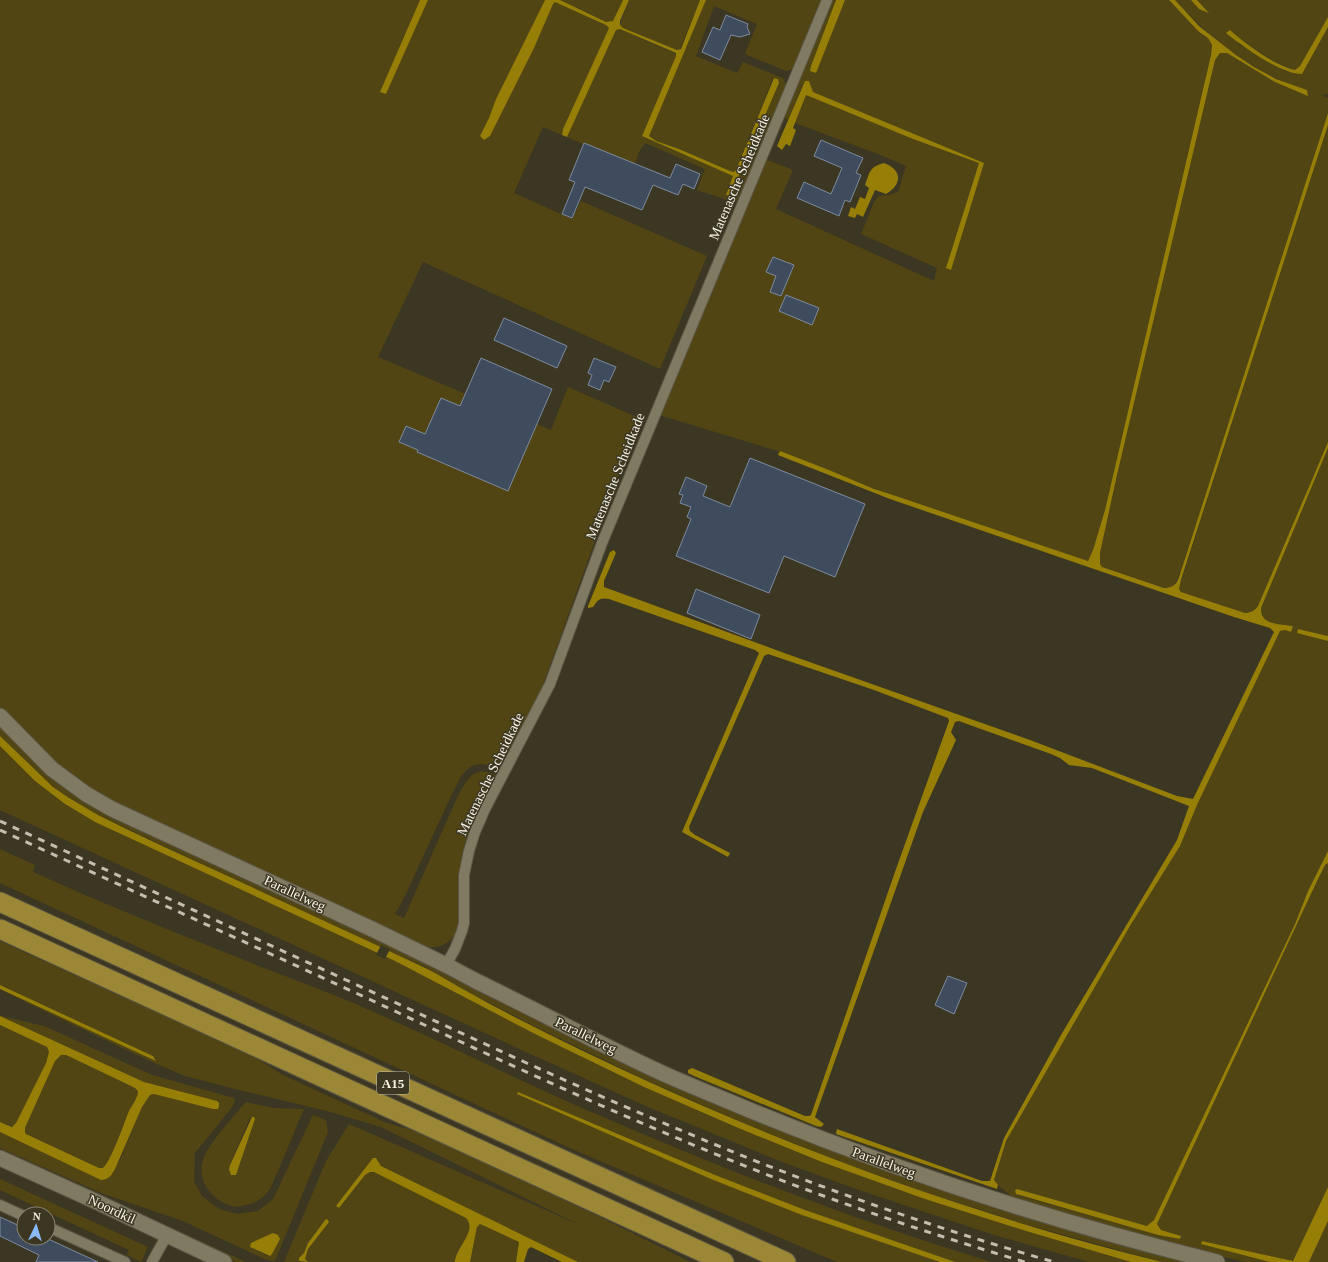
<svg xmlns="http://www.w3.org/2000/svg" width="1328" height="1262" viewBox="0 0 1328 1262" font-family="Georgia,serif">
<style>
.green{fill:#514514;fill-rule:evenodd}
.water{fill:#967e07;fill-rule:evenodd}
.pier{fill:#3c3722}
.building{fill:#3f4c5d;stroke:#7d8b9f}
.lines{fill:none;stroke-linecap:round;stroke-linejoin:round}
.street-casing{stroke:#5a5643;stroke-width:12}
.secondary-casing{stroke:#5a5643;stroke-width:17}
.highway-casing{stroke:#5a5643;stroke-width:21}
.street{stroke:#807a63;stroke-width:10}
.secondary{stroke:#807a63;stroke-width:15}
.highway{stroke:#9b8735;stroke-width:19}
.rail{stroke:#c2bfb0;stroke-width:3;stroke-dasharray:7 7;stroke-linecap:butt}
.labels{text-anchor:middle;stroke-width:3;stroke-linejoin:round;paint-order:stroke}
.shield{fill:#3c3722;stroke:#bfbbac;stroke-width:1}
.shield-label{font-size:13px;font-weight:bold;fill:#f7f4e7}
.street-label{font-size:14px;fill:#f7f4e7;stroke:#3c3722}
</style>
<rect width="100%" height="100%" fill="#3c3722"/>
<g class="green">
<path d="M0,0H420L381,91L386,94L428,0H545L496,99L489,118L480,136L484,139L490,136L534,48L553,3L555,2C568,7 602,19 609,28L563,129L562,135L543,127L514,193L572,219L581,201L707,256L660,369L423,262L378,357L551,430L568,387L639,418L546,677L537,698L508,756L501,765L498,766L481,764L474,765L469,768L461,776L451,796L404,898L395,914L404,918L456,800C464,784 473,763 495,775L496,779C482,806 465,832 461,864C458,881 462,921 455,934C449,945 438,948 427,947L114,802L66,773L0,709Z"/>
<path d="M560,0H623L613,22H606Z"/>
<path d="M629,0H700L680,49L677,50L623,28L620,25Z"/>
<path d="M706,0H821L793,69L786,71L745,54L757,24L714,6L696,56L737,73L743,62L783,78L786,85L744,188L737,200L733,202L697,190L705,169L645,143L639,152L634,166L567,137L616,30L620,29L676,54V56L642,136L733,176L726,195L730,196L779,83L778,79L773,78L736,170L734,172L730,171L679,149L656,141L649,136V133Z"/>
<path d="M832,0H836L811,66L815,73L845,0H1169L1199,32L1208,38L1212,45L1211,55L1105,510L1093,550L1088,561L890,494L874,489L829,470L778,451L659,415L765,159L793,170L776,209L934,281L937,268L861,234L874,202L879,196L889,195L898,192L906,166L883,156L795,123L806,95L913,139L979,163L946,268L984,163L813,92L809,81L802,86L788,120L783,117Z"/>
<path d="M1175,0H1191L1199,9L1207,10L1197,0H1328V17L1300,66L1295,70C1276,65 1245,44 1230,30L1239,44L1283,70L1295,74H1302L1328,27V94L1321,95L1328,98V113L1182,568L1175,585L1171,588H1165L1102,567L1100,564V553L1117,475L1215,60L1220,53H1227L1275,82L1307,95V90C1297,86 1285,83 1275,78C1237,60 1204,31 1175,0Z"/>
<path d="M1328,125V442L1258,606L1251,613H1245L1181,592L1179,589L1180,585Z"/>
<path d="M1328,448V636L1299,629L1297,632L1328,641V851L1308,891L1295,924L1154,1220L1147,1226L1017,1189L1015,1190L1020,1196L1158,1235L1180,1239L1181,1236L1161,1230L1157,1224L1318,879L1325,865L1328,863V1187L1293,1262H1246L1178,1246L1017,1201L998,1185L994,1180L1006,1141L1130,926L1180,846L1197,805L1280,631L1285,630L1291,632L1293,626C1280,624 1260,625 1261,608Z"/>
<path d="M0,725L41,767L397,947L660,1079L1192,1262H1162L1028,1225L925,1192L825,1156L739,1121L648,1081L540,1029L470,993L423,966L360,938L98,815C88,809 78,804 68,798C43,781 22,757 0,736Z"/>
<path d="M0,746L35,781L65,804L95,822L395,961L537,1035L644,1087L736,1127L1026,1231L1131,1262H1089L994,1235L856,1189L782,1162L648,1107L537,1057L0,810Z"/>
<path d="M0,849L35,865L33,872C109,906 186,937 264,968C293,979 322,990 351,1002C426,1034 499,1071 573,1104C710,1164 849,1219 992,1262H837L572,1149L0,883Z"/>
<path d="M0,941L253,1056L283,1075L384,1122L404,1128L415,1130L602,1218L690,1262H578L381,1166L376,1158H373L336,1207L339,1208L365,1175L370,1172L377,1173L466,1218C477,1230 461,1242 457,1252C455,1256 455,1259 455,1262H308L305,1259L308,1249L329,1222L308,1243L304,1253L299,1258V1261L301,1262H284L326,1161L349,1124L582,1226L381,1127L327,1111L239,1090L185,1076L150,1061L0,990L156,1060L153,1056L0,985Z"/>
<path d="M1,1016L44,1026L152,1075L234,1098L235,1101L232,1107L195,1153L194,1181L202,1196L219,1209L237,1214L258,1211L273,1199L313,1115L326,1120L328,1132L275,1261L267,1260L183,1221L101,1193L0,1148V1132L104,1180L120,1160L142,1107L150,1095L154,1094L197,1105L218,1109L219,1105L197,1096L144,1082ZM259,1240L272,1254L268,1256L250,1247L253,1242Z"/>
<path d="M0,1025L47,1047L49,1052L46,1063L16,1123L13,1126L0,1122Z"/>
<path d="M61,1055H66L131,1086L135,1088L138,1091C138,1098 132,1105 129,1111C123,1124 111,1161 103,1168H99L26,1134L25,1129L55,1061Z"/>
<path d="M246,1102L273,1108L304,1109C295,1130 287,1150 278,1171C274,1179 270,1192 263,1197C256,1203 241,1208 232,1206C213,1201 196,1181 203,1160C208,1144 234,1116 246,1102ZM250,1118L255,1120L236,1175L230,1164Z"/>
<path d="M0,1179L148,1247L141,1262L127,1255L129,1250L0,1190Z"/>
<path d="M1328,1221V1262H1309Z"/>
<path d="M480,1224L519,1242L516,1262H470L477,1227Z"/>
<path d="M175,1231H178L246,1262H236L174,1234Z"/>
</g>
<g class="water">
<path d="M420,0H428L386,94L380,92Z"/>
<path d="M545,0H560L606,22L613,21L623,0H629L620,21V25L623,28L677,50L681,49L700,0H706L649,136L656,141L679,149L730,171L734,172L736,170L774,78L778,79L779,83L730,196L726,195L733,176L642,136L676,56V53L620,29L616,30L567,137L562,135L563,129L609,28L606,25L555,2L553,4L534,48L490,136L484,140L480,136L489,118L496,99Z"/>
<path d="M836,0H845L816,73L810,71L811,66Z"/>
<path d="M1169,0H1175L1199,26L1236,55L1254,67L1276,79L1307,90L1308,96L1275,82L1227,53H1220L1215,60L1117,475L1100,553V564L1102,567L1164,588C1178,588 1178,579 1182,568L1328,113V125L1181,580L1179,589L1181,592L1245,613C1251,613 1254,611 1258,606L1328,442V448L1261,608C1260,625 1280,624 1293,626L1291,632L1285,630L1280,631L1197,805L1180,846L1130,926L1006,1141L994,1180L998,1185L997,1189L836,1134L837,1129L982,1181H990L1004,1138L1061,1035L1177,840L1189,806L1092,768L1069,765L1060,758L1051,754L967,724L959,721L955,722L951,732L956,740L923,812L815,1117L824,1124L821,1127L816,1126L694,1076L688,1073V1070L692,1068L805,1116H809L811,1115L896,869L949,721L948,718L874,690L768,654L764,656L689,827L690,831L695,835L730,853L728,857L682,832L759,653L755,650L609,599C599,597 598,600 593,607L588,608V606L610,552L614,550L616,553L604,581V587L787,654L1030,740L1177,796L1193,799L1273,634L1274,632L1270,628L1234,617L890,499L778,455L780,451L829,470L874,489L890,494L1088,561L1093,550L1105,510L1211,55L1212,45L1208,38L1199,32Z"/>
<path d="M1191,0H1197L1209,13L1199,9Z"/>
<path d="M1328,17V27L1302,74C1282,75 1242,46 1226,33L1230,30C1245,44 1276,66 1295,70L1300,66Z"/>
<path d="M805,81H809L813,92L984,163L951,270L946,268L979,163L913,139L806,95L793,128L796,130L790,146L786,144L782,150L777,146Z"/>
<path d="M884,163C903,170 902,185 886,194L875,190L863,217L857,214L855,218L848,216L851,207L855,209L860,197L865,199L869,188L865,185C870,172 869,167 884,163Z"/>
<path d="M1298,629L1328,636V641L1297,633Z"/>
<path d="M0,736L53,787L69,798L98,815C138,835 178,853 219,872C286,903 353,934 419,965C437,973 453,984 470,993C527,1025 587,1053 647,1081C811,1156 987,1219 1162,1262H1131L1026,1231L925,1199L822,1162L736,1127L644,1087L537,1035L395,961L95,822L65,804L35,781L0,746Z"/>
<path d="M1328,851V863L1325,865L1318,879L1157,1224L1161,1230L1181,1236L1180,1239L1158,1235L1016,1194L1015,1190L1017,1189L1147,1226L1154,1220L1295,924L1308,891Z"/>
<path d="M0,985L153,1056L156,1061L0,989Z"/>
<path d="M0,1016L144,1082L217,1101L219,1103V1106L218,1109H213L154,1094L150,1095L142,1107L115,1169C112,1174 109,1180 101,1180L0,1132V1122L12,1127L16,1123L46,1063L49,1052L47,1047L0,1025ZM61,1055H66L131,1086L135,1088L138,1091C138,1098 132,1105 129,1111C124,1123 111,1161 103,1168H99L26,1134L25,1132V1128L55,1061Z"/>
<path d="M518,1092L715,1175L805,1210L955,1262H940L802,1215L711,1179L517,1094Z"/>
<path d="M252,1117H254L255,1119L236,1175H231L229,1169L230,1165Z"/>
<path d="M373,1158H376L381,1166L578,1262H562L531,1247L528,1249L524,1262H516L519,1242L480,1224L477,1227L470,1262H455C455,1248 478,1231 466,1218L374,1172H370L365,1175L339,1208L336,1206Z"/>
<path d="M1328,1187V1221L1309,1262H1270L1201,1244L1202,1241L1206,1242L1293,1261Z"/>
<path d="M326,1219L328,1220L329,1222L308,1249L305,1259L308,1262L299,1261V1258L304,1253L308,1243Z"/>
<path d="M273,1233L278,1235L280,1239L272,1254L270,1256L250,1247L251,1243L253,1242Z"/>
</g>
<path class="pier" d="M381,945L390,949L385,959L376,955Z"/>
<g class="building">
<path d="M726,15L748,24L747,27L750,34L740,37L731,35L720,60L702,52L713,27L720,30Z"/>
<path d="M821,140L863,158L856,173L861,175L855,190L850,202L845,200L839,216L797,198L804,182L831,194L842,168L814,156Z"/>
<path d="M584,143L670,178L676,164L700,174L694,189L683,184L678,195L653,185L642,210L585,187L572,218L562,214L575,182L569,180Z"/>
<path d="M773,257L794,265L781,296L770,292L776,276L766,272Z"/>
<path d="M786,295L819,308L812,325L779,311Z"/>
<path d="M504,318L567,346L557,368L494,340Z"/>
<path d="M481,358L552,389L508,491L417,452L418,450L399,442L406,426L425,434L441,398L460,406Z"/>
<path d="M594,358L616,367L609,382L604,380L600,390L588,385L592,375L588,373Z"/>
<path d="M750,458L865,504L835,577L784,556L769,593L676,556L691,519L687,517L691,507L680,503L683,495L679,494L686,477L707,486L703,496L730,507Z"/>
<path d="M696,589L760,615L751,639L687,613Z"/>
<path d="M948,976L967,983L954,1014L935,1005Z"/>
<path d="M0,1217L24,1228V1238H46L98,1262H36L39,1255L0,1236Z"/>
</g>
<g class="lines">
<defs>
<g id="street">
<path d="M446,965L455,949L462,931L464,923V875L469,851L475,832L485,809L550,684L602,543L827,0"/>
<path d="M0,1205L24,1216"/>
<path d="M48,1227L125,1262"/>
<path d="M152,1262L167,1235"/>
</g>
<g id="secondary">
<path d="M0,716L52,769L86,794L112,809L372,929L446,965L476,981C538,1011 599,1044 662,1073C684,1083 706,1092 728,1101C886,1168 1050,1221 1217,1262"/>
<path d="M0,1158L95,1201L224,1262"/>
</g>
<g id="highway">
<path d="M0,902L786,1262"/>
<path d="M0,929L724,1262"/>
</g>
</defs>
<use href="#street" class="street-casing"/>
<use href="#secondary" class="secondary-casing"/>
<use href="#highway" class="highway-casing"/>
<use href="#street" class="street"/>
<use href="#secondary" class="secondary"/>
<use href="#highway" class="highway"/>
<g class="rail">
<path d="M0,821C130,881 261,941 392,1001C489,1046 586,1091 685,1132C805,1183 928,1226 1054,1262"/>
<path d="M0,830C124,887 247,943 371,1000C508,1064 645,1128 786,1182C865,1212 944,1238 1025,1262"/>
</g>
</g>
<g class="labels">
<rect class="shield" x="377" y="1072" width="32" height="22" rx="3"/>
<g class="shield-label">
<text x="393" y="1088">A15</text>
</g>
<g class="street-label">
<text transform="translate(739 177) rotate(-67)" y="5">Matenasche Scheidkade</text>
<text transform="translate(615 476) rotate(-68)" y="5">Matenasche Scheidkade</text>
<text transform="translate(490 774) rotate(-64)" y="5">Matenasche Scheidkade</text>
<text transform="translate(295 893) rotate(25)" y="5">Parallelweg</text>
<text transform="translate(586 1035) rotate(26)" y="5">Parallelweg</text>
<text transform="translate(884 1162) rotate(20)" y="5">Parallelweg</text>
<text transform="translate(112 1209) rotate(25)" y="5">Noordkil</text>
</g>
</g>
<g transform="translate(36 1226) rotate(4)"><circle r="19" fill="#3c3722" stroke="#878371"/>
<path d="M0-3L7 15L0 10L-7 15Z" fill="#8bbafc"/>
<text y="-6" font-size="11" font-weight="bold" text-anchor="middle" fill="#f7f4e7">N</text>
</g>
</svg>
